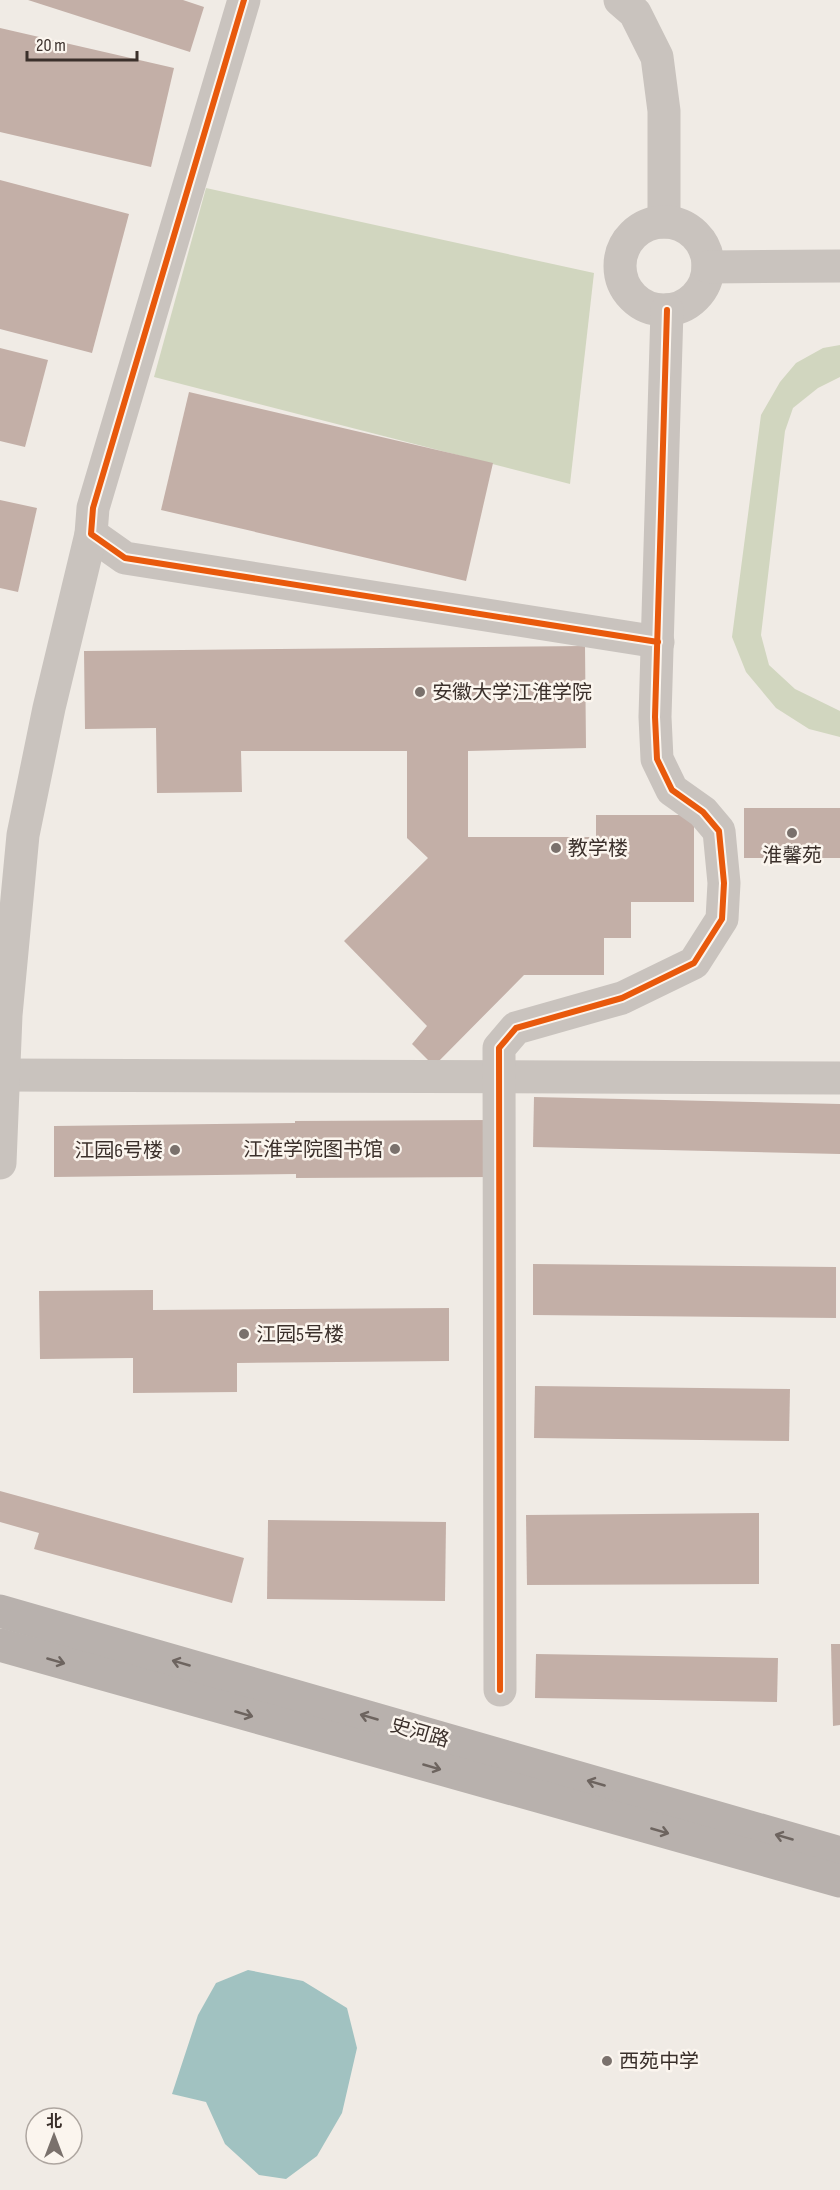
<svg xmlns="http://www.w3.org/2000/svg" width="840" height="2190" viewBox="0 0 840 2190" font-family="'Sofia Sans Condensed','Noto Sans SC',sans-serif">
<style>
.green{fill:#d1d6bf}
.water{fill:#a1c2c1}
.building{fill:#c3afa7}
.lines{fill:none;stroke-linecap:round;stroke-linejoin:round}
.minor{stroke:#c9c3be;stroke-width:33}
.major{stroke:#b8b1ad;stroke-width:33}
.cycleway-casing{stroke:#fbf5ee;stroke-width:10}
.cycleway{stroke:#e8590c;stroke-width:6}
.oneway{stroke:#6d645f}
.poi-dot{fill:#7a716c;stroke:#fbf5ee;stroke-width:2}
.labels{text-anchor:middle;stroke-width:5;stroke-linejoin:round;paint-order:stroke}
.poi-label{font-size:20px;fill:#3b302b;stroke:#fbf5ee;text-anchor:start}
.street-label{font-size:20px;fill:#3b302b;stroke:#fbf5ee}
</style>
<rect width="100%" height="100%" fill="#f0ebe5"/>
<g class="green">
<path d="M206,188L594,273L570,484L154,377Z"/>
<path d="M840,345V377L818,388L793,408L785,431L761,635L769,665L795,689L840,711V737L809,729L776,708L746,672L732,637L761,415L780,382L796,363L823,348Z"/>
</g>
<path class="water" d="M248,1970L303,1981L347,2008L357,2048L342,2113L317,2156L286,2179L259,2175L225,2144L206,2102L172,2094L198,2015L216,1983Z"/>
<g class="building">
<path d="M28,0H183L204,7L190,52Z"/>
<path d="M0,28L174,68L151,167L0,132Z"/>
<path d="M0,180L129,214L92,353L0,329Z"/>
<path d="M0,348L48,360L25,447L0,441Z"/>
<path d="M189,392L493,463L466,581L161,510Z"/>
<path d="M0,500L37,508L18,592L0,588Z"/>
<path d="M585,646L586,748L468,751V837H596V815H694V902H631V938H604V975H524L434,1066L412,1044L427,1026L344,941L428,858L407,838V751H241L242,792L157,793L156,728L85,729L84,651Z"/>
<rect x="744" y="808" width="96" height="50"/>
<path d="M534,1097L840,1104V1154L533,1147Z"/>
<path d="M494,1120V1177L296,1178V1174L54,1177V1126L295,1123V1121Z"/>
<path d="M533,1264L836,1267V1318L533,1315Z"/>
<path d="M153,1290V1310L449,1308V1361L237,1363V1392L133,1393V1358L40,1359L39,1291Z"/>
<path d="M535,1386L790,1389L789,1441L534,1438Z"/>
<path d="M0,1491L244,1558L232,1603L34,1549L39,1533L0,1522Z"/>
<path d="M759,1513V1584L527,1585L526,1515Z"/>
<path d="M268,1520L446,1522L445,1601L267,1599Z"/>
<path d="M831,1644H840V1725L833,1726Z"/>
<path d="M536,1654L778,1658L777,1702L535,1698Z"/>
</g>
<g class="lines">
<g class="minor">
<path d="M244,0L93,508L91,534L125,558L658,642"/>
<path d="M620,0L635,13L657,57L664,111V222"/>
<circle cx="664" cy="266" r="44"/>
<path d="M708,267L840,266"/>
<path d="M4,1075L840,1078"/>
<path d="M0,1163L6,1015L23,835L49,708L91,534"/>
<path d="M500,1690L499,1048L516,1028L622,998L694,963L722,919L724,883L719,831L703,812L672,790L657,759L655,717L667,310"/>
</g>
<g class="major">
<path d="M0,1611L840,1853"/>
<path d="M0,1645L840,1881"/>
</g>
<defs>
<g id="cycleway">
<path d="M244,0L93,508L91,534L125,558L658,642"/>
<path d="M500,1690L499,1048L516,1028L622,998L694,963L722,919L724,883L719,831L703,812L672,790L657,759L655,717L667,310"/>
</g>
</defs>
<use href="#cycleway" class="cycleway-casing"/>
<use href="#cycleway" class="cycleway"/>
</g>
<defs><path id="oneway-shaft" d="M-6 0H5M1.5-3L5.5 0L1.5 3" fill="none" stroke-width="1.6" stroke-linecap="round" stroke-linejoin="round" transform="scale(1.5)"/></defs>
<g class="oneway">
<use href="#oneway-shaft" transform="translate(56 1661) rotate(16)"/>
<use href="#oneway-shaft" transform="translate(181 1663) rotate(-164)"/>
<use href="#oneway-shaft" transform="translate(244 1714) rotate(16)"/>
<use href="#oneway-shaft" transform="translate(369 1717) rotate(-164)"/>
<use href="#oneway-shaft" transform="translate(432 1767) rotate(16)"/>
<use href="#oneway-shaft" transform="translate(596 1783) rotate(-164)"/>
<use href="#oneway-shaft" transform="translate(660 1831) rotate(16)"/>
<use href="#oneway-shaft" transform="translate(784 1837) rotate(-164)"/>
</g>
<g class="poi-dot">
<circle cx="420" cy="692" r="6"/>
<circle cx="792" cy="833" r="6"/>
<circle cx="556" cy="848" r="6"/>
<circle cx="395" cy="1149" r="6"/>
<circle cx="175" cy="1150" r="6"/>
<circle cx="244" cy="1334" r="6"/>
<circle cx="607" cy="2061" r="6"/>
</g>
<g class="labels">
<g class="poi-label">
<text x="432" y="699">安徽大学江淮学院</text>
<text x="568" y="855">教学楼</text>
<text x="792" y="862" text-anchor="middle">淮馨苑</text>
<text x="383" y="1156" text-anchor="end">江淮学院图书馆</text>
<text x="163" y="1157" text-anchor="end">江园6号楼</text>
<text x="256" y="1341">江园5号楼</text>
<text x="619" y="2068">西苑中学</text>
</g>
<g class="street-label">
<text transform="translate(420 1732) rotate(16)" y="7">史河路</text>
</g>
</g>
<g transform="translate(54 2136)"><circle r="28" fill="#fbf5ee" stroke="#aea6a0" stroke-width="1.5"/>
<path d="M0-4.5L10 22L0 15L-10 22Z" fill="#7a716c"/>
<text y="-9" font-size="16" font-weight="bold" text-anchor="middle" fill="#3b302b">北</text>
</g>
<path d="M27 51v9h110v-9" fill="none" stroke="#3b302b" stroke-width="3"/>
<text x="36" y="51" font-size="18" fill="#3b302b" stroke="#fbf5ee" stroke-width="4.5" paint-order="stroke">20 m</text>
</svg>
